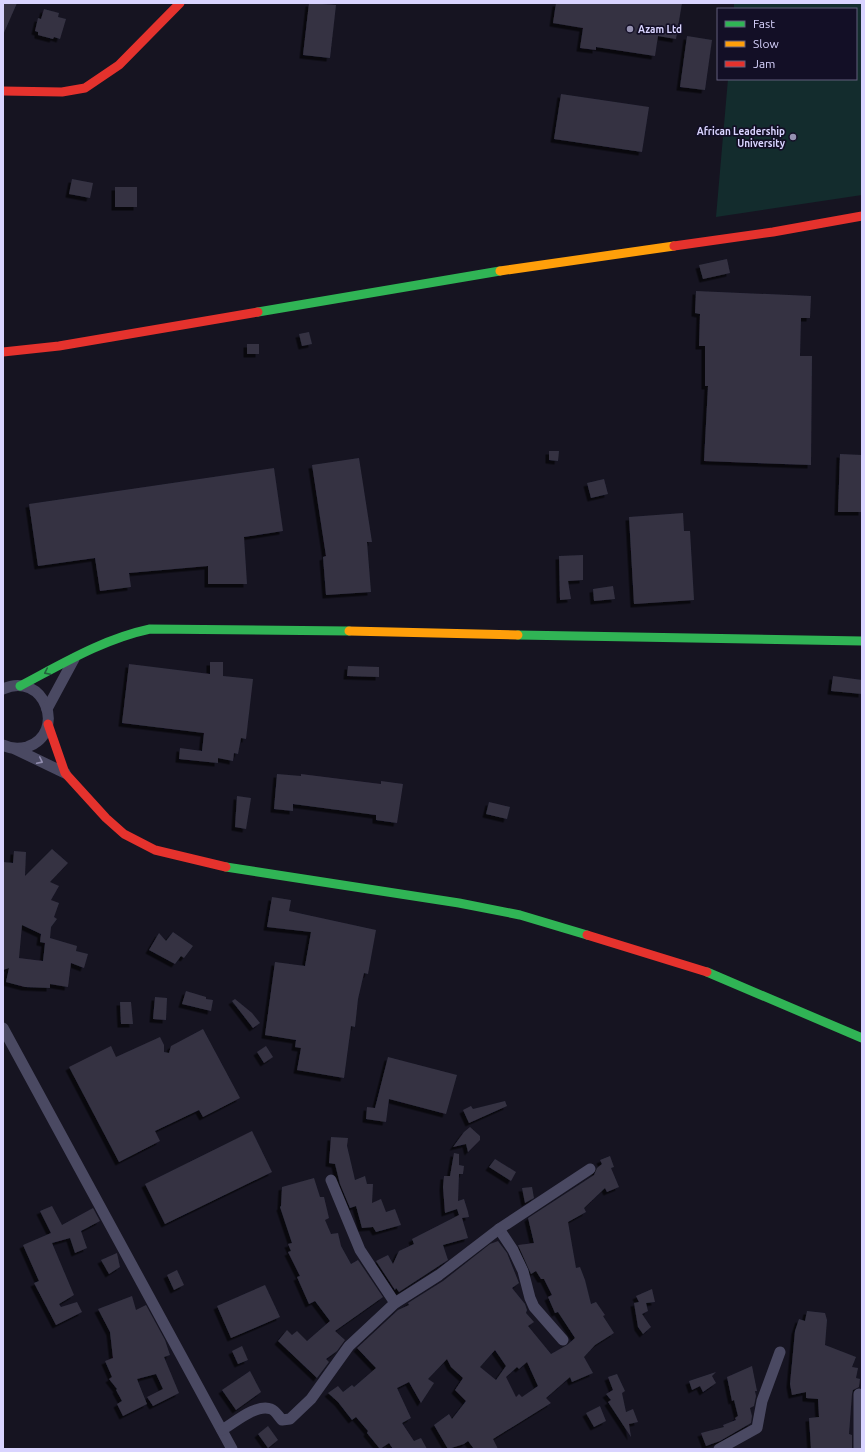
<svg xmlns="http://www.w3.org/2000/svg" width="865" height="1452" viewBox="0 0 865 1452" font-family="Ubuntu,sans-serif">
<style>
.green{fill:#132c2d}
.building{fill:#343243;fill-rule:evenodd;filter:url(#shadow)}
.lines{fill:none;stroke-linecap:round;stroke-linejoin:round}
.street{stroke:#4a4962;stroke-width:11}
.fast{stroke:#30b455;stroke-width:9}
.slow{stroke:#ff9f0a;stroke-width:9}
.jam{stroke:#e5322d;stroke-width:9}
.oneway{stroke:#22623e}
.oneway2{stroke:#928eb0}
.poi-dot{fill:#9591b1;stroke:#130f26;stroke-width:1.5}
.labels{text-anchor:middle;stroke-width:3.5;stroke-linejoin:round;paint-order:stroke}
.poi-label{font-size:10px;font-weight:bold;fill:#d9d4ff;stroke:#130f26;text-anchor:start}
</style>
<defs>
<filter id="shadow"><feDropShadow dx="-3.5" dy="3.5" stdDeviation="0" flood-color="#0009"/></filter>
</defs>
<rect width="100%" height="100%" fill="#161421"/>
<path class="green" d="M734,3H862V195L716,217L728,79H856V9H734Z"/>
<g class="building">
<path d="M3,3H17L3,35Z"/>
<path d="M309,3L336,5L330,58L303,55Z"/>
<path d="M556,3H682L676,39L658,36L655,56L596,47V50L580,48L583,28L553,23Z"/>
<path d="M44,9L59,13L58,17L66,19L60,39L54,37L53,39L38,35V32L35,31L38,18L41,19Z"/>
<path d="M687,36L712,40L705,90L680,87Z"/>
<path d="M561,94L649,107L642,152L554,139Z"/>
<path d="M72,179L93,183L90,198L69,194Z"/>
<rect x="115" y="187" width="22" height="20"/>
<path d="M727,259L730,273L703,279L699,265Z"/>
<path d="M696,291L811,296L810,318H801L800,356H812L811,465L704,461L708,386H705V346H699L700,314L695,313Z"/>
<path d="M309,332L312,344L302,346L299,334Z"/>
<rect x="247" y="344" width="12" height="10"/>
<path d="M549,451H559L558,461L549,460Z"/>
<path d="M840,454L862,455V512H838Z"/>
<path d="M359,458L372,542H367L371,592L326,595L323,557L326,556L312,465Z"/>
<path d="M274,468L283,531L244,537L247,584H208V566L129,573L131,587L100,591L95,558L38,566L29,504Z"/>
<path d="M604,479L608,494L591,498L587,483Z"/>
<path d="M683,513L684,531H690L694,600L634,604L629,517Z"/>
<path d="M583,555V580L568,581L571,599L560,600L559,556Z"/>
<path d="M613,586L615,599L594,601L593,589Z"/>
<path d="M210,662H223V676L253,679L246,739L241,738L238,754L234,753L233,761L218,758V763L179,759L180,748L202,751L204,733L122,723L129,664L210,674Z"/>
<path d="M348,666L379,667V677L347,676Z"/>
<path d="M833,676L862,680V694L831,691Z"/>
<path d="M277,774L301,776V774L381,784V781L403,784L397,823L376,820V815L293,804V811L274,809Z"/>
<path d="M237,796L251,798L246,829L235,827Z"/>
<path d="M489,802L510,807L507,819L486,814Z"/>
<path d="M52,849L68,863L50,882L59,886L51,900L59,903L54,917L57,919L51,927L50,938L77,946L76,951L88,954L84,968L71,963L68,987L50,984V988L25,987L6,982L9,968L3,970V862L13,863L14,851L26,852L25,876ZM22,925L41,934L40,942L45,943L43,961L19,958Z"/>
<path d="M272,897L291,900L289,911L376,930L368,974L364,973L358,999L355,1027L351,1026L344,1078L297,1070L301,1048L295,1047L296,1040L265,1035L275,962L305,966L311,932L267,927Z"/>
<path d="M173,932L193,946L184,958L181,956L175,964L149,950L159,933L166,941Z"/>
<path d="M186,991L206,997V999L213,1000L211,1011L182,1004Z"/>
<path d="M155,997L167,998L166,1020L153,1019Z"/>
<path d="M235,999L252,1013L260,1023L253,1028L232,1001Z"/>
<path d="M120,1002H131L133,1024H121Z"/>
<path d="M203,1029L240,1098L203,1117L199,1110L155,1131L160,1141L119,1162L69,1067L111,1046L116,1057L160,1037L164,1045V1052L169,1053L171,1046Z"/>
<path d="M266,1046L273,1057L264,1063L257,1052Z"/>
<path d="M388,1057L457,1075L446,1114L389,1099L386,1122L366,1119L367,1107L375,1108Z"/>
<path d="M505,1101L507,1106L469,1123L463,1110L471,1106L473,1109Z"/>
<path d="M470,1127L480,1136V1140L468,1152L466,1144L453,1147L464,1132Z"/>
<path d="M252,1131L272,1172L165,1224L145,1184Z"/>
<path d="M331,1137L348,1138L347,1146L355,1180L365,1176L367,1184H373L372,1203L381,1199L386,1212L395,1209L401,1225L376,1232L373,1227L362,1228L356,1206L350,1208L340,1184L335,1164L329,1163Z"/>
<path d="M454,1153L459,1154V1165L464,1166L463,1174H459L458,1201L464,1199L468,1212L469,1217L462,1218L468,1238L443,1245L448,1260L399,1292L396,1288L395,1290L376,1261L388,1255L393,1264L399,1251L414,1244L412,1239L459,1215L457,1209L445,1213L443,1187L444,1176H450Z"/>
<path d="M610,1156L614,1167L611,1168L619,1187L607,1192L605,1188L584,1208L586,1212L568,1222L576,1268L580,1267L585,1280L591,1304L596,1302L605,1315L603,1316L614,1333L595,1345L584,1357L593,1373L572,1382L570,1377L546,1398L551,1403L493,1439L498,1449H474L468,1441L464,1444L448,1449L434,1425L449,1414L452,1419L466,1401L455,1390L463,1378L451,1367L447,1359L428,1379L434,1383L421,1403L409,1382L397,1388L411,1418L402,1423L414,1441L421,1438L427,1449H393L389,1443L380,1449L367,1433L368,1431L356,1417L352,1420L338,1402L328,1393L338,1386L343,1392L352,1385L354,1387L376,1368L357,1348L398,1310L409,1305L408,1303L443,1281L490,1244L498,1241L507,1253L519,1283L512,1288L525,1304L527,1310L526,1313L534,1322L528,1326L551,1354L567,1345L575,1338L558,1312L555,1313L548,1297L552,1295L544,1279H541L536,1271L531,1274L518,1245L534,1243L528,1218L594,1175L597,1168L602,1164L600,1160ZM495,1350L506,1366L496,1380L480,1367ZM527,1362L538,1386L522,1397L519,1394L516,1397L506,1377L517,1367L519,1369Z"/>
<path d="M495,1159L516,1172L511,1181L489,1167Z"/>
<path d="M314,1178L320,1197H324L329,1218L325,1220L331,1234L338,1233L341,1246L351,1264L358,1260L383,1297L335,1331L345,1340L337,1351L326,1359L329,1362L317,1378L278,1341L287,1330L292,1335L297,1331L307,1341L330,1321L315,1301L309,1304L297,1277L300,1276L288,1252L291,1251L288,1244L292,1243L280,1207L281,1206L282,1187Z"/>
<path d="M532,1187L534,1198L525,1203L522,1188Z"/>
<path d="M52,1206L62,1225L93,1208L100,1221L81,1231L87,1248L75,1253L70,1238L52,1243L74,1295L59,1304L61,1307L77,1302L82,1312L56,1325L34,1283L39,1281L23,1245L51,1233L40,1211Z"/>
<path d="M117,1253L120,1267L109,1274L101,1260Z"/>
<path d="M177,1270L184,1285L174,1290L167,1275Z"/>
<path d="M265,1285L280,1317L231,1338L217,1306Z"/>
<path d="M652,1289L655,1302L646,1303L648,1311L642,1314L651,1327L643,1334L638,1327L634,1303L639,1302L636,1296Z"/>
<path d="M132,1296L136,1310L146,1305L165,1340L170,1355L164,1357L179,1393L153,1406L147,1397L163,1389L156,1374L137,1379L147,1404L123,1416L117,1404L122,1401L116,1390L117,1389L109,1379L112,1377L105,1361L113,1358L110,1332L98,1309Z"/>
<path d="M807,1311L825,1313L827,1320L825,1345L856,1357L852,1367L858,1368L856,1378L860,1379L859,1387L853,1390L852,1394L849,1434L852,1435V1449H811L809,1418L819,1417L818,1399L806,1398V1392L792,1395L790,1384L795,1331L799,1319L805,1321Z"/>
<path d="M242,1346L248,1360L238,1364L232,1351Z"/>
<path d="M752,1366L757,1391H755L756,1396L754,1406L750,1408L752,1416L751,1423L720,1441L706,1446L701,1433L724,1427L723,1425L736,1420L735,1418L738,1416L734,1400L732,1401L727,1377Z"/>
<path d="M250,1371L261,1392L236,1410L222,1390Z"/>
<path d="M716,1372L712,1376L716,1383L703,1392L700,1386L692,1390L689,1381Z"/>
<path d="M617,1374L625,1391L622,1393L626,1412L633,1409L638,1422L629,1424L631,1437L608,1402L611,1400L606,1394L613,1390L608,1377Z"/>
<path d="M600,1406L606,1421L594,1427L586,1413Z"/>
<path d="M268,1426L278,1440L268,1448L258,1434Z"/>
</g>
<g class="lines">
<g class="street">
<path d="M3,689C44,670 68,733 27,747C19,749 11,749 3,745"/>
<path d="M47,709L74,659"/>
<path d="M15,749L65,773"/>
<path d="M3,1028L232,1449"/>
<path d="M331,1180L360,1250L395,1303"/>
<path d="M499,1229L513,1250L523,1271L530,1298L534,1307L563,1340"/>
<path d="M859,1394V1449"/>
<path d="M222,1430C234,1423 257,1403 271,1409C276,1411 278,1416 282,1420L290,1419L311,1399L349,1346L395,1303L439,1275L499,1229L590,1169"/>
<path d="M719,1449L757,1428L762,1401L780,1352"/>
</g>
<g class="fast">
<path d="M258,312L500,271"/>
<path d="M518,635L862,641"/>
<path d="M20,686C62,664 103,639 150,629L349,631"/>
<path d="M226,867L459,903L520,915L587,935"/>
<path d="M707,972L862,1038"/>
</g>
<g class="slow">
<path d="M500,271L674,246"/>
<path d="M349,631L518,635"/>
</g>
<g class="jam">
<path d="M3,91L62,92L85,88L119,65L180,3"/>
<path d="M674,246L773,232L862,216"/>
<path d="M3,352L59,346L258,312"/>
<path d="M48,724L65,773L106,818L124,834L155,850L226,867"/>
<path d="M587,935L707,972"/>
</g>
</g>
<defs><path id="oneway-chevron" d="M-2-3.5L2.5 0L-2 3.5" fill="none" stroke-width="1.6" stroke-linecap="round" stroke-linejoin="round"/></defs>
<use class="oneway" href="#oneway-chevron" transform="translate(47 672) rotate(154)"/>
<use class="oneway2" href="#oneway-chevron" transform="translate(40 761) rotate(26)"/>
<g class="poi-dot">
<circle cx="630" cy="29" r="4"/>
<circle cx="793" cy="137" r="4"/>
</g>
<g class="labels">
<g class="poi-label">
<text x="638" y="33">Azam Ltd</text>
<text x="785" y="135" text-anchor="end">African Leadership<tspan x="785" dy="12">University</tspan></text>
</g>
</g>
<rect width="865" height="1452" fill="none" stroke="#d9d4ff" stroke-width="8"/>
<rect x="717" y="8" width="140" height="72" fill="#130f26" stroke="#625e7d"/>
<rect x="725" y="21" width="20" height="6" fill="#30b455" stroke="#625e7d"/>
<text x="753" y="28" font-size="12" fill="#d9d4ff">Fast</text>
<rect x="725" y="41" width="20" height="6" fill="#ff9f0a" stroke="#625e7d"/>
<text x="753" y="48" font-size="12" fill="#d9d4ff">Slow</text>
<rect x="725" y="61" width="20" height="6" fill="#e5322d" stroke="#625e7d"/>
<text x="753" y="68" font-size="12" fill="#d9d4ff">Jam</text>
</svg>
